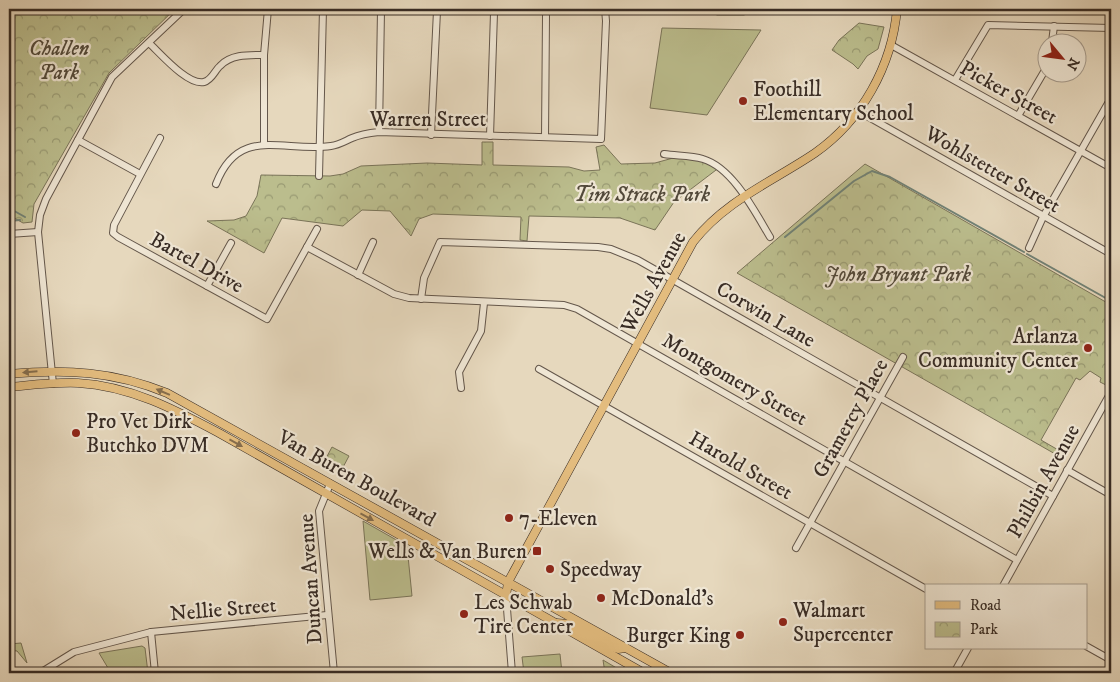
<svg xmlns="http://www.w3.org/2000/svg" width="1120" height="682" viewBox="0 0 1120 682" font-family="'IM FELL DW Pica',serif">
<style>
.grass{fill:#bbbd8d;stroke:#7a7459}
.park{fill:url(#park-crowns);stroke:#7a7459}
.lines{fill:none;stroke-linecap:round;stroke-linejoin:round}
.stream{stroke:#718276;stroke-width:2}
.minor-casing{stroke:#64574b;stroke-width:8}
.major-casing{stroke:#382c25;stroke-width:9}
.minor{stroke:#efe6d4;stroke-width:6}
.major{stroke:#e3bc7e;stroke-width:8}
.oneway{fill:#856d4d}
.poi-dot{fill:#8f2418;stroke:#efe6d4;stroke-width:2}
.labels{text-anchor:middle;stroke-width:4.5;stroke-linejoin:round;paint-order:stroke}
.park-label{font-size:21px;font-style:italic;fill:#52493a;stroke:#efe6d4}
.poi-label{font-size:21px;fill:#382c25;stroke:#efe6d4;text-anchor:start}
.street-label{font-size:21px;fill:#382c25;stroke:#efe6d4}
</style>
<defs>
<pattern id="park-crowns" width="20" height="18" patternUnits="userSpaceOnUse" patternTransform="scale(1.25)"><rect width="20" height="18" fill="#bbbd8d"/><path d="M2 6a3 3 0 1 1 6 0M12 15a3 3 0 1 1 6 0" fill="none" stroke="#999a73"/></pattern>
</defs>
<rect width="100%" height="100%" fill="#e6d8bd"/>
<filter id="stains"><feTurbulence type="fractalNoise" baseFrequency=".004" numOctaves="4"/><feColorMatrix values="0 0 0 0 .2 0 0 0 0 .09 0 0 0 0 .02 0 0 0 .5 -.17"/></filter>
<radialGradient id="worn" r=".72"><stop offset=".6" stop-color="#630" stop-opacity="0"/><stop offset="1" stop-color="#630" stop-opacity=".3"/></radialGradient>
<g class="grass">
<path d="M662,28L761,30L707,115L650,108Z"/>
<path d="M363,521L407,546L412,596L370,600Z"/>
<path d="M21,643L27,663L17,651L9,650V644Z"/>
<path d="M142,646L145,648L148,673H111L99,653Z"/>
<path d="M560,654L562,673H524L522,657Z"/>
<path d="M603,660L625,673H605Z"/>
</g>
<g class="park">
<path d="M9,9H175L109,73L34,204L32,222L23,223L9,215Z"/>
<rect x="717" y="9" width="27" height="6"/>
<path d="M859,23L884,27L878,49L867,56L858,69L853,64L832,50L839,40Z"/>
<path d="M482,142H493V165L569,167L584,171L600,170L596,147L604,145L621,164L655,163L673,158H693L720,167L674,202L655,230L620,218L529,216L527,241L520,240L521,217L433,214L419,219L411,236L390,211L362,210L343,226L282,218L264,253L207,221L234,220L246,216L257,196L261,175L330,176L343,174L361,166L427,163L482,165Z"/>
<path d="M865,164L1111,305V375L1106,385L1100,382L1101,378L1090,371L1080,380L1076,378L1041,440L1060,451L1064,448L1068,451L1064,459L737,273Z"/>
<path d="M332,447L349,456L341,471L324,462Z"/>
</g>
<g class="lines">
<g class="stream">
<path d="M9,208L25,217"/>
<path d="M9,221L20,220"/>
<path d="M785,237L854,181L872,171L890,177L1024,252"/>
<path d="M1027,254L1111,301"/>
</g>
<defs>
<g id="minor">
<path d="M1052,42L1054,26"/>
<path d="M149,43C160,53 188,86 204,82C212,80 215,70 220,66C231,54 249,55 264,55"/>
<path d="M891,45L1111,168"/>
<path d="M955,80L988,25L1111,28"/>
<path d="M858,111L1111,254"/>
<path d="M1018,116L1048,65"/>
<path d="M379,132L381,10"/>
<path d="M431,135L437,11"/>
<path d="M490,136L494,13"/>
<path d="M545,137L546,16"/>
<path d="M160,138L114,225L113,233L118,237L267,319L317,229"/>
<path d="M78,140L140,174"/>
<path d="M264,145V55L268,9"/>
<path d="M664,154C677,156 691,155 703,159C733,168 755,212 770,237"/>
<path d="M319,176L323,9"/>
<path d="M216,184C239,124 284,153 331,146C339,145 345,141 352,138C361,134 369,133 379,132L601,139L606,21L605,9"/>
<path d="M9,234L38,232"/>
<path d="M307,247L394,294L409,298L564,305L577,309L1017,560"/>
<path d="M1029,248L1043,217L1111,98"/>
<path d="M9,263V271"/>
<path d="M358,275L373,242"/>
<path d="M207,286L231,243"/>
<path d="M421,299L424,278L440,242L598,247L611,249L638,260L1053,496"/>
<path d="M539,369L926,589"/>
<path d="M53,384L38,232L40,215L46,199L112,77L184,9"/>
<path d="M461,388L459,372L481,331L484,303"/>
<path d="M1067,470L1111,495"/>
<path d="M330,484L319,511L334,673"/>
<path d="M796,548L903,357"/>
<path d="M1003,586L1111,392"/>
<path d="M506,596L512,673"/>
<path d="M151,632L155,673"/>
<path d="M1086,646L1111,660"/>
<path d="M40,673L74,652L151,632L327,615"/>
<path d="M954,673L968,648"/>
</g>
<g id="major">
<path d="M9,374C66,369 113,371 167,393L671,673"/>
<path d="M9,387C32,385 55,382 78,383C130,386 174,409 219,433L644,673"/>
<path d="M506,596L508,582L693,242C726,200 772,182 815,153C862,120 892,66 897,9"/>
<path d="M557,623L569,624L611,647L618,649L626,648"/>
</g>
</defs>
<use href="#minor" class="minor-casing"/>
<use href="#major" class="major-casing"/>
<use href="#minor" class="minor"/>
<use href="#major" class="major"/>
</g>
<defs><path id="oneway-solid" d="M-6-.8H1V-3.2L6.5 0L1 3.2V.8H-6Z" transform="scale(1.25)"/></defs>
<g class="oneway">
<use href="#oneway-solid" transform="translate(30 372) rotate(175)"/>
<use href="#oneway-solid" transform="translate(163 392) rotate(-157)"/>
<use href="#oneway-solid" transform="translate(236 443) rotate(29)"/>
<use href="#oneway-solid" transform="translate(367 517) rotate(29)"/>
</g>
<g class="poi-dot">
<circle cx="743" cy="101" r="5"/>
<circle cx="1088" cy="348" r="5"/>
<circle cx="76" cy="433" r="5"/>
<circle cx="509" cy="518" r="5"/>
<rect x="532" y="546" width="10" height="10" rx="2.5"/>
<circle cx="550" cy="569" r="5"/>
<circle cx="601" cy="598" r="5"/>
<circle cx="464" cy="614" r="5"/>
<circle cx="783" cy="622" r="5"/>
<circle cx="740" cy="635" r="5"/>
</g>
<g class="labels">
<g class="park-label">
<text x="59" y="55">Challen<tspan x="59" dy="24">Park</tspan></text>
<text x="642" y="201">Tim Strack Park</text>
<text x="898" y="281">John Bryant Park</text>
</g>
<g class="poi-label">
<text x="753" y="96">Foothill<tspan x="753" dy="24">Elementary School</tspan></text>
<text x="1078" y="343" text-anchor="end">Arlanza<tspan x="1078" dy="24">Community Center</tspan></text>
<text x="86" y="428">Pro Vet Dirk<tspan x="86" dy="24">Butchko DVM</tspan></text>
<text x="519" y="525">7-Eleven</text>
<text x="527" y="558" text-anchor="end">Wells &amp; Van Buren</text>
<text x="560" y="576">Speedway</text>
<text x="611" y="605">McDonald's</text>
<text x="474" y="609">Les Schwab<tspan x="474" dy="24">Tire Center</tspan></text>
<text x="793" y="617">Walmart<tspan x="793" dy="24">Supercenter</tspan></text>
<text x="730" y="642" text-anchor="end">Burger King</text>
</g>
<g class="street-label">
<text transform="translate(1009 92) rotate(29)" y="7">Picker Street</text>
<text x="428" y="126">Warren Street</text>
<text transform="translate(993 169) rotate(30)" y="7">Wohlstetter Street</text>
<text transform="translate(197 262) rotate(29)" y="7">Bartel Drive</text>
<text transform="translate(653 282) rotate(-61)" y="7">Wells Avenue</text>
<text transform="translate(766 314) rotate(30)" y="7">Corwin Lane</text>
<text transform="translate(735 379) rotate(30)" y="7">Montgomery Street</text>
<text transform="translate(850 418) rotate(-61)" y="7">Gramercy Place</text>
<text transform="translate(741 465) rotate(30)" y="7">Harold Street</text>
<text transform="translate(357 478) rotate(29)" y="7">Van Buren Boulevard</text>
<text transform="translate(1043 481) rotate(-61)" y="7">Philbin Avenue</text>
<text transform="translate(310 579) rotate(-94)" y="7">Duncan Avenue</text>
<text transform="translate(223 609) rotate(-5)" y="7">Nellie Street</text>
</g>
</g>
<rect width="1120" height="682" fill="none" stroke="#e6d8bd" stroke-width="30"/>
<rect x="10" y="10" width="1100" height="662" fill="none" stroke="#382c25" stroke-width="2.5"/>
<rect x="15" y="15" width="1090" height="652" fill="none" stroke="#382c25"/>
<rect x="925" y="584" width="162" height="65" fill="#efe6d4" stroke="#a69c8e"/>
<rect x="935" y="601" width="25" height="8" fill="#e3bc7e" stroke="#a69c8e"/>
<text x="970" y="610" font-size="15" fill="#382c25">Road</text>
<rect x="935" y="622" width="25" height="15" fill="url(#park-crowns)" stroke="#a69c8e"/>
<text x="970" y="634" font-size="15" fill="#382c25">Park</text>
<g transform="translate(1062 58) rotate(119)"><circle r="24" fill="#efe6d4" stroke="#a69c8e"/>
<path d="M0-4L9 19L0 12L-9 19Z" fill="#8f2418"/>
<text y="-8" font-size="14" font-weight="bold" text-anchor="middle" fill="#382c25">N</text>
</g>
<rect width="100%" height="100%" filter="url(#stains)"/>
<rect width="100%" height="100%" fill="url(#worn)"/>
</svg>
